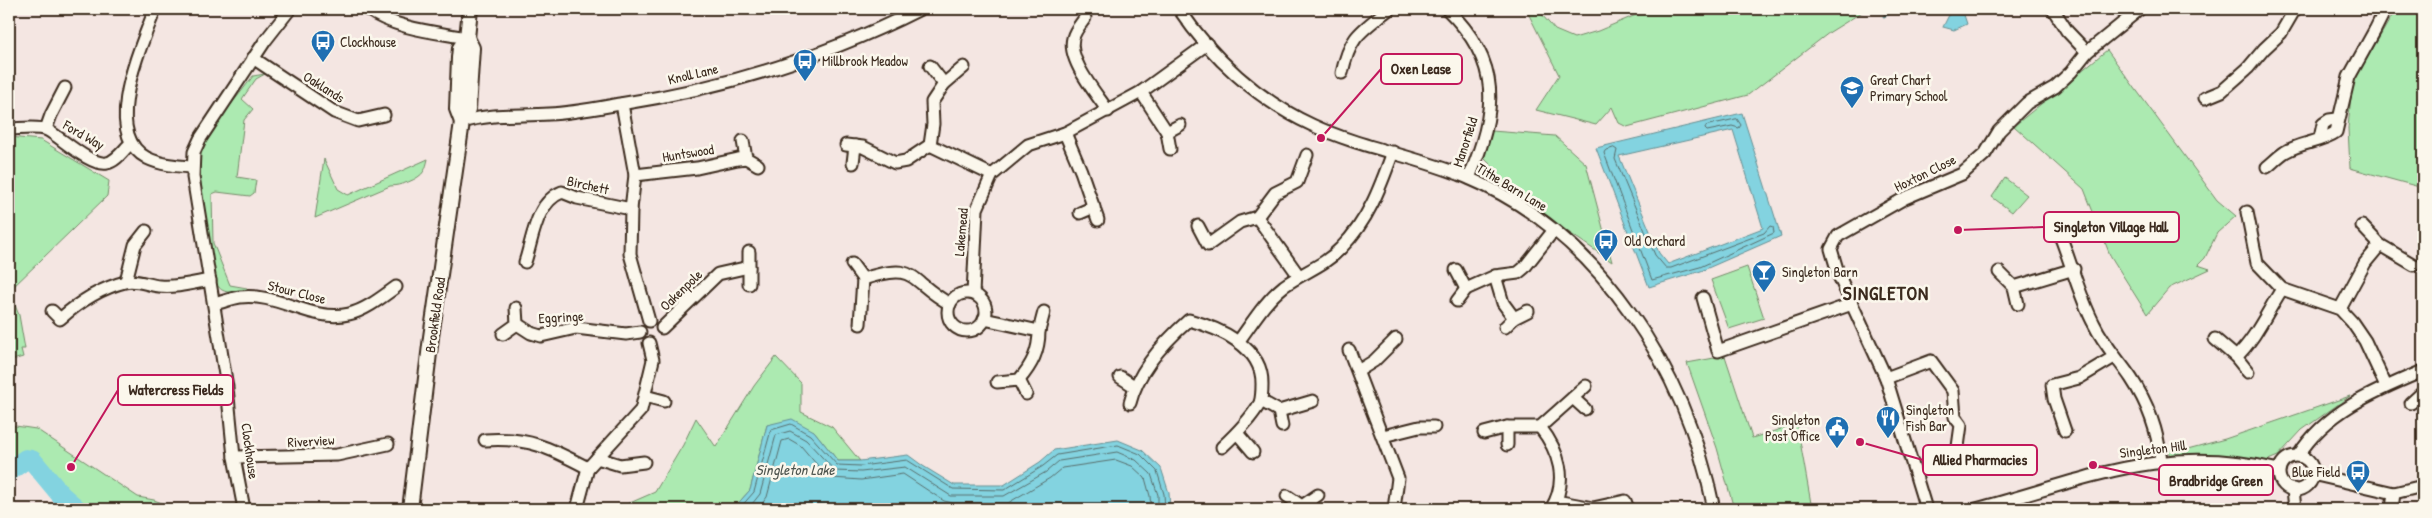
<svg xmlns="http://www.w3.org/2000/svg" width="2432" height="518" viewBox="0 0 2432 518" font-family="'Patrick Hand',sans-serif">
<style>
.green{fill:#aceab1;stroke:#748a68}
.water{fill:#83d3e0;stroke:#668f92;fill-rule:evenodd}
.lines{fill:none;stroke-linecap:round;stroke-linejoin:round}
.shore{stroke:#586e6c;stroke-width:1}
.stream{stroke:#668f92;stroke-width:3}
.river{stroke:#83d3e0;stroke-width:20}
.minor-casing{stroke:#3b2a1e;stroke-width:15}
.major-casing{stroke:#3b2a1e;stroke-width:18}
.minor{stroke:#fbf7ec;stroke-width:11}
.major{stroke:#fbf7ec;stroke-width:14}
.labels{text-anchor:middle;stroke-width:5;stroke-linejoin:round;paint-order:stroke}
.poi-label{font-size:14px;fill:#3b2a1e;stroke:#fbf7ec;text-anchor:start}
.street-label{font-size:14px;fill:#3b2a1e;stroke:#fbf7ec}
.water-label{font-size:15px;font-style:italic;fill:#4d544e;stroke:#fbf7ec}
.district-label{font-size:19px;font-weight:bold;letter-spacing:1px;fill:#3b2a1e;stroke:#fbf7ec}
.leader{fill:none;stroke:#c2185b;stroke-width:2}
.callout-dot{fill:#c2185b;stroke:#fbf7ec;stroke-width:2}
.callout{fill:#fbf7ec;stroke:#c2185b;stroke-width:2}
.callout-label{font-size:15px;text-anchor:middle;font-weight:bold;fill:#3b2a1e}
</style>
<rect width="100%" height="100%" fill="#f4e6e2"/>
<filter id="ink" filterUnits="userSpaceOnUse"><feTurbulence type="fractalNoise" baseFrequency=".02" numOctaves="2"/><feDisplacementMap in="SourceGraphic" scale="10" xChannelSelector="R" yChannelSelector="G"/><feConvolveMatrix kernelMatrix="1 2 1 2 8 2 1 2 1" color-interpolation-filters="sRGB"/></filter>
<g filter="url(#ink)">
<g class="green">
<path d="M1526,9H1537L1555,30L1574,38L1598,31L1650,9H1867L1830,32L1748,95L1627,127L1619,123L1612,107L1596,125L1536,110L1559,75Z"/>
<path d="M2396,9H2423V188L2350,168L2348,128L2352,84Z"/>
<path d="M2107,50L2217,200L2236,216L2217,233L2205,258L2198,265L2210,269L2169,288L2147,314L2110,255L2084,189L2014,126Z"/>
<path d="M265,74L256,79L242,99L253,109L244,120L237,177L256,180L254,193L250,196L217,192L212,194L213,243L230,285L247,288L244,292C232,292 222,295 216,283C213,259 195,171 201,153C209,129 238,97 253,76Z"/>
<path d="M1492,131L1555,136L1586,164L1612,262L1497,183L1491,165L1483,157Z"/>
<path d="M9,137L41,140L109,181L107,196L9,291L19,315L25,349H21L23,357L9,361Z"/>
<path d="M324,159L338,189L348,195L428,159C427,163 426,168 424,171C419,180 399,186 390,186L315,218Z"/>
<path d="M2005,178L2027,195L2012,212L1992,197Z"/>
<path d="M1747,267L1764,318L1729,329L1711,280Z"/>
<path d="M1725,356L1752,438L1797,424L1812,509H1734L1717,448L1687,363Z"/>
<path d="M776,357L801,383V412L832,427L860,461H838L814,431L767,425L750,490L733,509H621L623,506L655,492L683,445L696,418L716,447L754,386Z"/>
<path d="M2350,396L2302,430L2278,456L2266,461L2179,457L2170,455L2167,450L2180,451L2225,439Z"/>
<path d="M9,425L36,429L138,497L154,500L178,509H89C82,506 75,503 69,497C52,481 38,433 9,461Z"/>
</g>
<g class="water">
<path d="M1950,13L1964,15L1967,24L1954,30L1943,27Z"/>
<path d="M1742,113L1781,236L1701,271L1649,287L1596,148ZM1733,130L1763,228L1668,264L1659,253L1619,156Z"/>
<path d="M792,419L814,431L838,461H860L908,455L923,466L954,485H1004L1040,462L1054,450L1118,440L1142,450L1161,468L1169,493L1170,509H733L750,490L767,425Z"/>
</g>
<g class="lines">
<g class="shore">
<path d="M1737,119L1741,125L1739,128L1732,126L1707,131L1705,129L1706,126Z"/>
<path d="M1614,148L1617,150L1615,159L1655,255L1666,268H1671L1764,233L1770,226L1773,227L1774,233L1700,267L1652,280L1604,153L1605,151Z"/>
<path d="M739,509L754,492L771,430L791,424L810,435L837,465L861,466L907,460L953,489L1004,490L1043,466L1057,455L1118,445L1140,454L1157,471L1164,494L1165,509"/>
<path d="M748,509L760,494L776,435L790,431L806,440L835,471L861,472L905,467L951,496H1004L1046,472L1059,461L1117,452L1136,460L1151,474L1158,495V509"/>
<path d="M758,509L767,497L782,441L789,439L801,446L824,473L832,478L861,480L903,474L944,501L953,503H1008L1050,478L1062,468L1116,460L1132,466L1145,478L1150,496L1151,509"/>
</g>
<path class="stream" d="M1884,16L1896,9"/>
<path class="river" d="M9,471L26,459L32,460L61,495L77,509"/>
<defs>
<g id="minor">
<path d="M155,9C142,45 100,133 147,158C161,165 177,166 192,167"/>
<path d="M367,9C395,29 435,32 467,38"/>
<path d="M1179,9C1212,58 1258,100 1312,125C1361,148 1416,156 1466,177C1601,233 1686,371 1714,509"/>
<path d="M1447,9C1503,63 1497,111 1469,178"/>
<path d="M2053,9L2067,31L2087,52"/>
<path d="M1085,18C1081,24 1075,30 1073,38C1067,60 1096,93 1108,111"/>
<path d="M253,58L334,112L358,121L384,115"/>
<path d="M930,66L944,84"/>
<path d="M1342,73C1350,36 1360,32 1389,9"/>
<path d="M1141,92L1167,132L1170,149"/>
<path d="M2205,98L2222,91L2248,68L2264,49L2281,33L2295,9"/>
<path d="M622,104L635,175L631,209L630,254L649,321"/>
<path d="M462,122C490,113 520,116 549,114C572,113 597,108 620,104C724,88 827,56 920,9"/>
<path d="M9,129C19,129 38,126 47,130C62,138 90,166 107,163C117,161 124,149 131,143"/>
<path d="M46,129L51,115L65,88"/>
<path d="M1167,132L1180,125"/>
<path d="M1065,133L1081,171L1098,220"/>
<path d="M2320,138L2323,124L2329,120L2337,119"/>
<path d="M743,141L746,158"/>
<path d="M846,145L863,147L895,163L906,161L930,145L992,175"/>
<path d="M930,145L933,124L932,102L944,84L964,67"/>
<path d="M853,163L855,146"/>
<path d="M2267,167C2273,162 2279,156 2285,152C2301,142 2322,142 2336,132L2349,77L2375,30L2383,14L2382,9"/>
<path d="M635,175L697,168L738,159L746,158L758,165"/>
<path d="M2247,212L2257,263L2282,289L2340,309L2352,322L2365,341L2386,386"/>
<path d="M1080,213L1094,207"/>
<path d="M1257,217L1299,276"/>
<path d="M1198,226L1208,245L1240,222L1257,217L1275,193L1297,182L1307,155"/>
<path d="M2362,226L2380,245L2414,265"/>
<path d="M2061,238C2072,266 2080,298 2094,324C2104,345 2119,360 2131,378C2147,402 2158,432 2161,461"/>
<path d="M749,252V284"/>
<path d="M525,262C533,238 536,202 562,192L577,198L631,209"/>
<path d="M852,264L863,279"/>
<path d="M1456,270L1466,289"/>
<path d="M1999,272L2014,287L2018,304"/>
<path d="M1495,276L1503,303L1514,318"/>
<path d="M126,281L135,245L146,231"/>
<path d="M2014,287L2074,269"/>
<circle cx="967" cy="312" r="19"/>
<path d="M973,294L977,209L992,175L1028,145L1065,133L1141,92L1207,44"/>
<path d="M1703,298L1718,351L1852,304"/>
<path d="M1457,301L1466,289L1495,276L1518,273L1524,268L1554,230"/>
<path d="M214,304C223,302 232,298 240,297C278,292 312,323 349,314C366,310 382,297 396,287"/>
<path d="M2340,309L2365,263L2380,245"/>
<path d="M52,311L60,319C78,303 101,288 125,282C136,279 148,285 159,286C176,288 193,283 210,280"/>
<path d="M984,319L1039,331C1039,351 1032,365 1019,380L997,382"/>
<path d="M517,324L531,333L541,336L576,328L626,334L640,332"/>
<path d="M860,324L863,279C918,261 907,280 950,304"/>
<path d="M1505,327L1514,318L1528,311"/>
<path d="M662,328L718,274L749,267"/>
<path d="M1039,331L1044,312"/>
<path d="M503,334L517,324L516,308"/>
<path d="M2215,339L2236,357L2248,372"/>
<path d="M1238,342C1252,323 1265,301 1284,286C1303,272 1324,266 1341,248C1368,221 1380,188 1393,152"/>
<path d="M1349,350L1398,478L1394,509"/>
<path d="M2236,357C2256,338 2267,312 2282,289"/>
<path d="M1358,371L1374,361L1396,339"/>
<path d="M1120,377L1134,386"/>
<path d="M1886,378L1931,361L1953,391L1955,417L1961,425L1956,461"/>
<path d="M1019,380L1026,394"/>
<path d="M645,396L664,401"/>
<path d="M1573,398L1585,409"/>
<path d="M1261,401L1279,411L1313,401"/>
<path d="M1130,403C1138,370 1164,342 1189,320C1219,328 1263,347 1262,384C1262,389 1262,397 1260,403C1250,420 1236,434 1222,447"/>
<path d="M2411,403L2423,392"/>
<path d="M1279,411L1282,426"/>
<path d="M1540,427C1559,451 1569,481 1551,509"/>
<path d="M2065,431L2054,399L2052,385L2079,378L2114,357"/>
<path d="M1237,433L1253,452"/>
<path d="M1484,433L1507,427H1540L1586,386"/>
<path d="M1383,436L1419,427H1434"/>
<path d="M485,440C529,437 550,448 588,468"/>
<path d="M1507,445V427"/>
<path d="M2298,456C2326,411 2375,391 2423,371"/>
<circle cx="2296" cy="473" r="17"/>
<path d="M234,457L337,455L388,444"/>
<path d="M597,458L620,465L644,462"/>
<path d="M2312,474L2394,493L2423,486"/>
<path d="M2293,489L2295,509"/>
<path d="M1287,496L1302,506L1318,495"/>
<path d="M1556,501L1593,508L1625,501L1628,509"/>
<path d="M244,509L234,457L227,387L193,177L194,152L200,139L265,41L290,9"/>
<path d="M577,509L588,468L641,410L653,360L649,343"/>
<path d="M1926,509L1886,378L1839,276L1831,249L1838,236L1905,198L1962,174L1985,154L1999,131L2027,103L2055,87L2071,72L2087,52L2140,9"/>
<path d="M1976,509C2086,480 2162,442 2279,470"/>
<path d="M2392,509L2394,493"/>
</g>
<g id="major">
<path d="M462,122L457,109L459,58L460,48L467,38L470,9"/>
<path d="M410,509L431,337L462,122L468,109L472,48L467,38"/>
</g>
</defs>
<use href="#minor" class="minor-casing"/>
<use href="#major" class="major-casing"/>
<use href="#minor" class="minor"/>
<use href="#major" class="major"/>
</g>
</g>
<defs>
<symbol id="bus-pin" viewBox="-11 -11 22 30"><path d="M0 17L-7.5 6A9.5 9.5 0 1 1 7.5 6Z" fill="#1f6fb2" stroke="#fbf7ec"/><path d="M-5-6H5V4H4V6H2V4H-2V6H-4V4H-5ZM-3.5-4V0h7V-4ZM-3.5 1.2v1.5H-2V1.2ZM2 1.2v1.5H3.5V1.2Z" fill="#fff"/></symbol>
<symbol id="school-pin" viewBox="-11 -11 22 30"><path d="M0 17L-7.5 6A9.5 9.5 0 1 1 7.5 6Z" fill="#1f6fb2" stroke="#fbf7ec"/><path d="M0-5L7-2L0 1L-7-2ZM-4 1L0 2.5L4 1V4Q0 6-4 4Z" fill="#fff"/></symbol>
<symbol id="bar-pin" viewBox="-11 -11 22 30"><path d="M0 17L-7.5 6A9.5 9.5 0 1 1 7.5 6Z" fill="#1f6fb2" stroke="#fbf7ec"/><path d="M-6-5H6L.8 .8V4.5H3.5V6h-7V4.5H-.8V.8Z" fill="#fff"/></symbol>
<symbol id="restaurant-pin" viewBox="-11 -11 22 30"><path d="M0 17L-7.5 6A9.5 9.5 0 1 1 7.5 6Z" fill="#1f6fb2" stroke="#fbf7ec"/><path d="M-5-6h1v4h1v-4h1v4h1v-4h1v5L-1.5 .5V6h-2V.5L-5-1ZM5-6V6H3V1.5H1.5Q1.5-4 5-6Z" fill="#fff"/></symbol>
<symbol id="civic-pin" viewBox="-11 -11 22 30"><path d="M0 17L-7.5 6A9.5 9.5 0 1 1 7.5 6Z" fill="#1f6fb2" stroke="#fbf7ec"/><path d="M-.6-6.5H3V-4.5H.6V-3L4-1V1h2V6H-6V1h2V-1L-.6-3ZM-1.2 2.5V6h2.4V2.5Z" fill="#fff"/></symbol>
</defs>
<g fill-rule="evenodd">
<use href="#bus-pin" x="309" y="28" width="28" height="38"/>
<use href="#bus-pin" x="791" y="47" width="28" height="38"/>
<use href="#school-pin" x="1838" y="74" width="28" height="38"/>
<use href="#bus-pin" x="1592" y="227" width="28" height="38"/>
<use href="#bar-pin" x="1750" y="258" width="28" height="38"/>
<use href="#restaurant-pin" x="1874" y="404" width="28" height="38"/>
<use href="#civic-pin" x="1823" y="414" width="28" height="38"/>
<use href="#bus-pin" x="2344" y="458" width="28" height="38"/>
</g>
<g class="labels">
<g class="poi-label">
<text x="340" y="47">Clockhouse</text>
<text x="822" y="66">Millbrook Meadow</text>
<text x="1870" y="85">Great Chart<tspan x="1870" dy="16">Primary School</tspan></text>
<text x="1624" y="246">Old Orchard</text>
<text x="1782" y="277">Singleton Barn</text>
<text x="1906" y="415">Singleton<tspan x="1906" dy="16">Fish Bar</tspan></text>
<text x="1820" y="425" text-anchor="end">Singleton<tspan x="1820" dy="16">Post Office</tspan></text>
<text x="2340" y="477" text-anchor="end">Blue Field</text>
</g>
<g class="street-label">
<text transform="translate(693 74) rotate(-13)" y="5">Knoll Lane</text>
<text transform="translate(324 87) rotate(32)" y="5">Oaklands</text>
<text transform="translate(84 135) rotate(30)" y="5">Ford Way</text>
<text transform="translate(1465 142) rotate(-72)" y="5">Manorfield</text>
<text transform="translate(688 153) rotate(-9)" y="5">Huntswood</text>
<text transform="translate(1925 173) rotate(-26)" y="5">Hoxton Close</text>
<text transform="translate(588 185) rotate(13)" y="5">Birchett</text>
<text transform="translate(1512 187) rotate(31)" y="5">Tithe Barn Lane</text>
<text transform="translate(961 232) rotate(-85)" y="5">Lakemead</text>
<text transform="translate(681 290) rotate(-44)" y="5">Oakenpole</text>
<text transform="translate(297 292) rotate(14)" y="5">Stour Close</text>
<text transform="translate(435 315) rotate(-82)" y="5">Brookfield Road</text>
<text transform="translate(561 317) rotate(-3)" y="5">Eggringe</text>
<text transform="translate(311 441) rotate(-3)" y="5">Riverview</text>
<text transform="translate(2153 449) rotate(-7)" y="5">Singleton Hill</text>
<text transform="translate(250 451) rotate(82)" y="5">Clockhouse</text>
</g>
<g class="water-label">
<text x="795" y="475">Singleton Lake</text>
</g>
<g class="district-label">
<text x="1886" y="300">SINGLETON</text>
</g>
</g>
<path class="leader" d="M1321 138L1381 69M1958 230L2044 227M71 467L118 390M1860 442L1923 460M2093 465L2159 480"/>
<g class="callout-dot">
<circle cx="1321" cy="138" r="5"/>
<circle cx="1958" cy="230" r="5"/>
<circle cx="71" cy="467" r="5"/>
<circle cx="1860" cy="442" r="5"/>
<circle cx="2093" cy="465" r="5"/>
</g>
<g class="callout">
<rect x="1381" y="54" width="81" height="30" rx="5"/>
<rect x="2044" y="212" width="135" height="30" rx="5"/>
<rect x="118" y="375" width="115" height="30" rx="5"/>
<rect x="1923" y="445" width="114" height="30" rx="5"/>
<rect x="2159" y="465" width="114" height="30" rx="5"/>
</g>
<g class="callout-label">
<text x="1421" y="74">Oxen Lease</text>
<text x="2111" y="232">Singleton Village Hall</text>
<text x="176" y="395">Watercress Fields</text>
<text x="1980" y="465">Allied Pharmacies</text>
<text x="2216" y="486">Bradbridge Green</text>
</g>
<rect width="2432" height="518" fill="none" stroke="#fbf7ec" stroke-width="30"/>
<rect x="15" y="15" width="2402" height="488" fill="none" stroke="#3b2a1e" stroke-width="2" filter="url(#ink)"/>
</svg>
